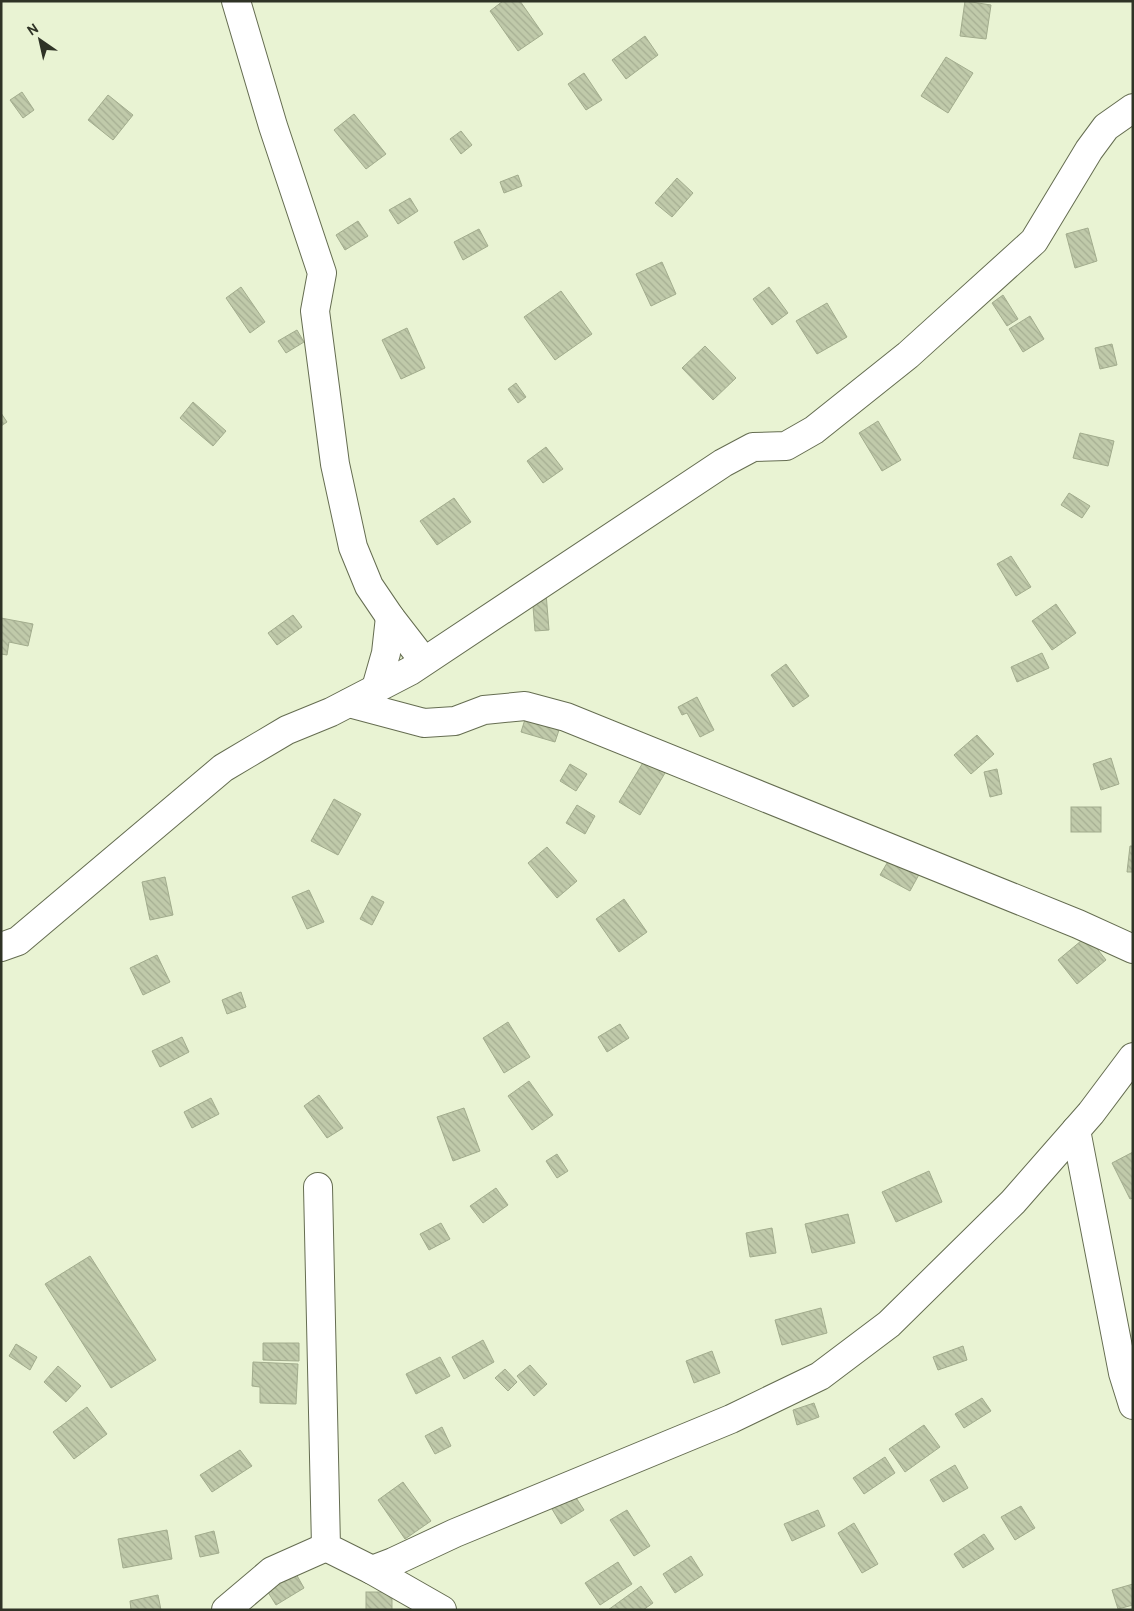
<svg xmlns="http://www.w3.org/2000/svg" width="1134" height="1611" viewBox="0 0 1134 1611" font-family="Overpass,sans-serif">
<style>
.building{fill:url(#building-back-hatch);stroke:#a2ac8d}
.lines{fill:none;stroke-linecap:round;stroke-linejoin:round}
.minor-casing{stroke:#656d51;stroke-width:30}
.minor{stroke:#fff;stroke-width:28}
</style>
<defs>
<pattern id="building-back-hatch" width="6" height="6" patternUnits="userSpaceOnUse" patternTransform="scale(1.25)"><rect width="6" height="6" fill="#c0caaa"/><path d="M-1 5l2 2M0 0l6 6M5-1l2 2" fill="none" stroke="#a5ae92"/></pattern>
</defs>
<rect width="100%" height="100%" fill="#e9f3d3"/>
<g class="building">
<path d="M503,1H520L543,34L518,51L490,11Z"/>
<path d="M965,1L991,5L986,39L960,36Z"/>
<path d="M645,36L658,55L626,79L612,60Z"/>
<path d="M946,57L973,73L948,113L921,96Z"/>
<path d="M584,73L602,100L586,110L568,84Z"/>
<path d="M22,92L34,110L23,118L10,100Z"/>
<path d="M108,95L133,115L113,140L88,120Z"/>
<path d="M354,114L386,154L366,169L334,130Z"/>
<path d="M461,131L472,145L461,154L450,139Z"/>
<path d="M518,175L522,186L504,193L500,182Z"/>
<path d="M677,178L693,193L672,217L655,203Z"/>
<path d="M410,198L418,211L398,224L389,210Z"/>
<path d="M358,221L368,236L345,250L336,235Z"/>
<path d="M1088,228L1097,261L1075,268L1066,234Z"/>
<path d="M479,229L488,246L463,260L454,242Z"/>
<path d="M662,262L676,294L651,306L636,274Z"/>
<path d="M241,287L265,322L250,333L226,298Z"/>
<path d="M769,287L788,313L772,325L753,299Z"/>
<path d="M561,291L592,334L555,360L524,317Z"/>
<path d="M1003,295L1018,319L1007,326L992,303Z"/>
<path d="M827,303L847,337L817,354L796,321Z"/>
<path d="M1030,316L1044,339L1023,352L1009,329Z"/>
<path d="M407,328L425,368L401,379L382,340Z"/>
<path d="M297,330L304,342L286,353L278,341Z"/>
<path d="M1112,344L1117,365L1100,369L1095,348Z"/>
<path d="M705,346L736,378L713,400L682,368Z"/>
<path d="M516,383L526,397L518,403L508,389Z"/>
<path d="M193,402L226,431L213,446L180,418Z"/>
<path d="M1,413L7,422L1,426Z"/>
<path d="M878,421L901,460L882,471L859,433Z"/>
<path d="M1080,433L1114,441L1108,466L1073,458Z"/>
<path d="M546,447L563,469L543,483L527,461Z"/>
<path d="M1069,493L1090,506L1082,518L1061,505Z"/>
<path d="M454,498L471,522L437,545L420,521Z"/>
<path d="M1011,556L1031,587L1016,596L997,564Z"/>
<path d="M546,593L549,630L535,631L532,594Z"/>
<path d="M1056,604L1076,633L1052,650L1032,621Z"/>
<path d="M293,615L302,627L277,645L268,633Z"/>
<path d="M1,618L33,624L28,646L9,642L7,655L1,654Z"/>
<path d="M1042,653L1049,668L1017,682L1011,667Z"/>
<path d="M786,664L809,696L793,707L771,675Z"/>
<path d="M697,697L714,730L700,737L687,713L682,715L678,707Z"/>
<path d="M527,713L561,724L555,742L521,732Z"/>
<path d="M977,735L994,754L971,774L954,755Z"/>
<path d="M647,756L668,768L640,815L619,802Z"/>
<path d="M1111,758L1119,784L1101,790L1093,764Z"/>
<path d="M570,764L587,774L576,791L560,781Z"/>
<path d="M997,769L1002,794L990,797L984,772Z"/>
<path d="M334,799L361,814L338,855L311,841Z"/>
<path d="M577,805L595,816L585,834L566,823Z"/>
<rect x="1071" y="807" width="30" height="25"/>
<path d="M1130,846H1133V872H1127Z"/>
<path d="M547,847L577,881L557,898L528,863Z"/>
<path d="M893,853L922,869L910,891L880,875Z"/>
<path d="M165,877L173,915L150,920L142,882Z"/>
<path d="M309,890L324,922L307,929L292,897Z"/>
<path d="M372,896L384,902L372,925L360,919Z"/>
<path d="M624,899L647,932L619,952L596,919Z"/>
<path d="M1087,936L1106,960L1077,984L1058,960Z"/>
<path d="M157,955L170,982L143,995L130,968Z"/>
<path d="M241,992L246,1007L227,1014L222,1000Z"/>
<path d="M508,1022L530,1057L504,1073L483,1038Z"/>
<path d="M620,1024L629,1038L607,1052L598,1037Z"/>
<path d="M182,1037L189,1052L160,1067L152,1051Z"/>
<path d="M529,1081L553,1115L532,1130L508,1096Z"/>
<path d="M319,1095L343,1128L327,1138L304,1106Z"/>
<path d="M211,1098L219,1114L192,1128L184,1112Z"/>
<path d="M464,1108L480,1151L453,1161L437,1117Z"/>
<path d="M1133,1152V1198L1130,1199L1112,1163Z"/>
<path d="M557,1154L568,1171L557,1178L546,1161Z"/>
<path d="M929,1171L942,1202L896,1222L882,1192Z"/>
<path d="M496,1188L508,1205L483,1223L470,1206Z"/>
<path d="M848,1214L855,1243L812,1253L805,1224Z"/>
<path d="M441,1223L450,1239L429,1250L420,1234Z"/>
<path d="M772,1228L776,1253L750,1257L746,1233Z"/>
<path d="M90,1256L156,1360L111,1388L45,1284Z"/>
<path d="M821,1308L827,1333L782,1345L775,1320Z"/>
<path d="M483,1340L494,1362L464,1379L452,1357Z"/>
<path d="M263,1343H299V1361L263,1360Z"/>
<path d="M16,1344L37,1357L30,1370L9,1356Z"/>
<path d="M963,1346L967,1360L938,1370L933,1357Z"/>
<path d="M712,1351L720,1373L694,1383L686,1361Z"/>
<path d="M440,1357L450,1376L416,1394L406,1374Z"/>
<path d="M253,1362L298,1364L296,1404L260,1403V1387L252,1386Z"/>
<path d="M530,1365L547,1384L534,1396L517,1376Z"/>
<path d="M58,1366L81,1386L66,1402L44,1382Z"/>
<path d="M505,1369L517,1382L508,1391L495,1378Z"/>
<path d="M982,1398L991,1411L964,1428L955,1414Z"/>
<path d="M814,1403L819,1417L797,1425L793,1410Z"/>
<path d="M87,1407L107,1434L74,1459L53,1432Z"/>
<path d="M924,1425L940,1447L905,1472L889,1449Z"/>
<path d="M442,1427L451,1446L435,1454L425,1436Z"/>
<path d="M240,1450L252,1466L212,1492L200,1475Z"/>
<path d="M885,1457L895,1473L864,1494L853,1478Z"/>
<path d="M955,1465L968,1488L943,1502L930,1480Z"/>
<path d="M403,1482L431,1521L405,1539L378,1500Z"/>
<path d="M575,1496L584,1510L561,1524L552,1509Z"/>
<path d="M1021,1506L1035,1528L1015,1540L1001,1517Z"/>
<path d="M627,1510L650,1546L634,1556L610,1520Z"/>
<path d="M818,1510L825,1526L792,1541L784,1524Z"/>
<path d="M854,1523L878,1564L862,1573L838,1533Z"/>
<path d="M167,1530L172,1559L123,1568L118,1539Z"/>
<path d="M214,1531L219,1553L200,1557L195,1536Z"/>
<path d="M984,1534L994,1549L963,1568L954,1554Z"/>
<path d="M691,1556L703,1575L675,1593L663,1574Z"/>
<path d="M618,1562L632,1584L600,1605L585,1583Z"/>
<path d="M295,1572L304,1588L276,1605L266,1589Z"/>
<path d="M1133,1584V1605L1118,1609L1112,1590Z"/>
<path d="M641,1586L653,1603L643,1610H608Z"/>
<rect x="366" y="1592" width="26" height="18"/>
<path d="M158,1595L161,1610H131L130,1601Z"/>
</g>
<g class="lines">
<defs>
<g id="minor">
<path d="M236,1L273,126L322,273L315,311L335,464L353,547L369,586L390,617L424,661"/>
<path d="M376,688L386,653L390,617"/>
<path d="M349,703L424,723L455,721L484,710L525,706L566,717L1078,924L1133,949"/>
<path d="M1,947L18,941L223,768L287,730L331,712L410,671L723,463L753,447L786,446L814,430L908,355L1034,241L1089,150L1106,127L1133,108"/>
<path d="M1076,1130L1123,1373L1133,1405"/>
<path d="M318,1187L326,1547L372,1570L442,1610"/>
<path d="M372,1570L393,1562L455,1533L731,1419L820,1376L889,1324L1013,1202L1091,1113L1133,1057"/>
<path d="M226,1610L272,1571L326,1547"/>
</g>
</defs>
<use href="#minor" class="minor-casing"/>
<use href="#minor" class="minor"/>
</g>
<rect width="1134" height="1611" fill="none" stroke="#2f3326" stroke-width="5"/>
<g transform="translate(40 40) rotate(326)" stroke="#e9f3d3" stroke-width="4" paint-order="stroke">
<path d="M0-4L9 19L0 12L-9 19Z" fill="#2f3326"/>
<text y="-8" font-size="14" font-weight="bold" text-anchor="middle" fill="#2f3326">N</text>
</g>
</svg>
